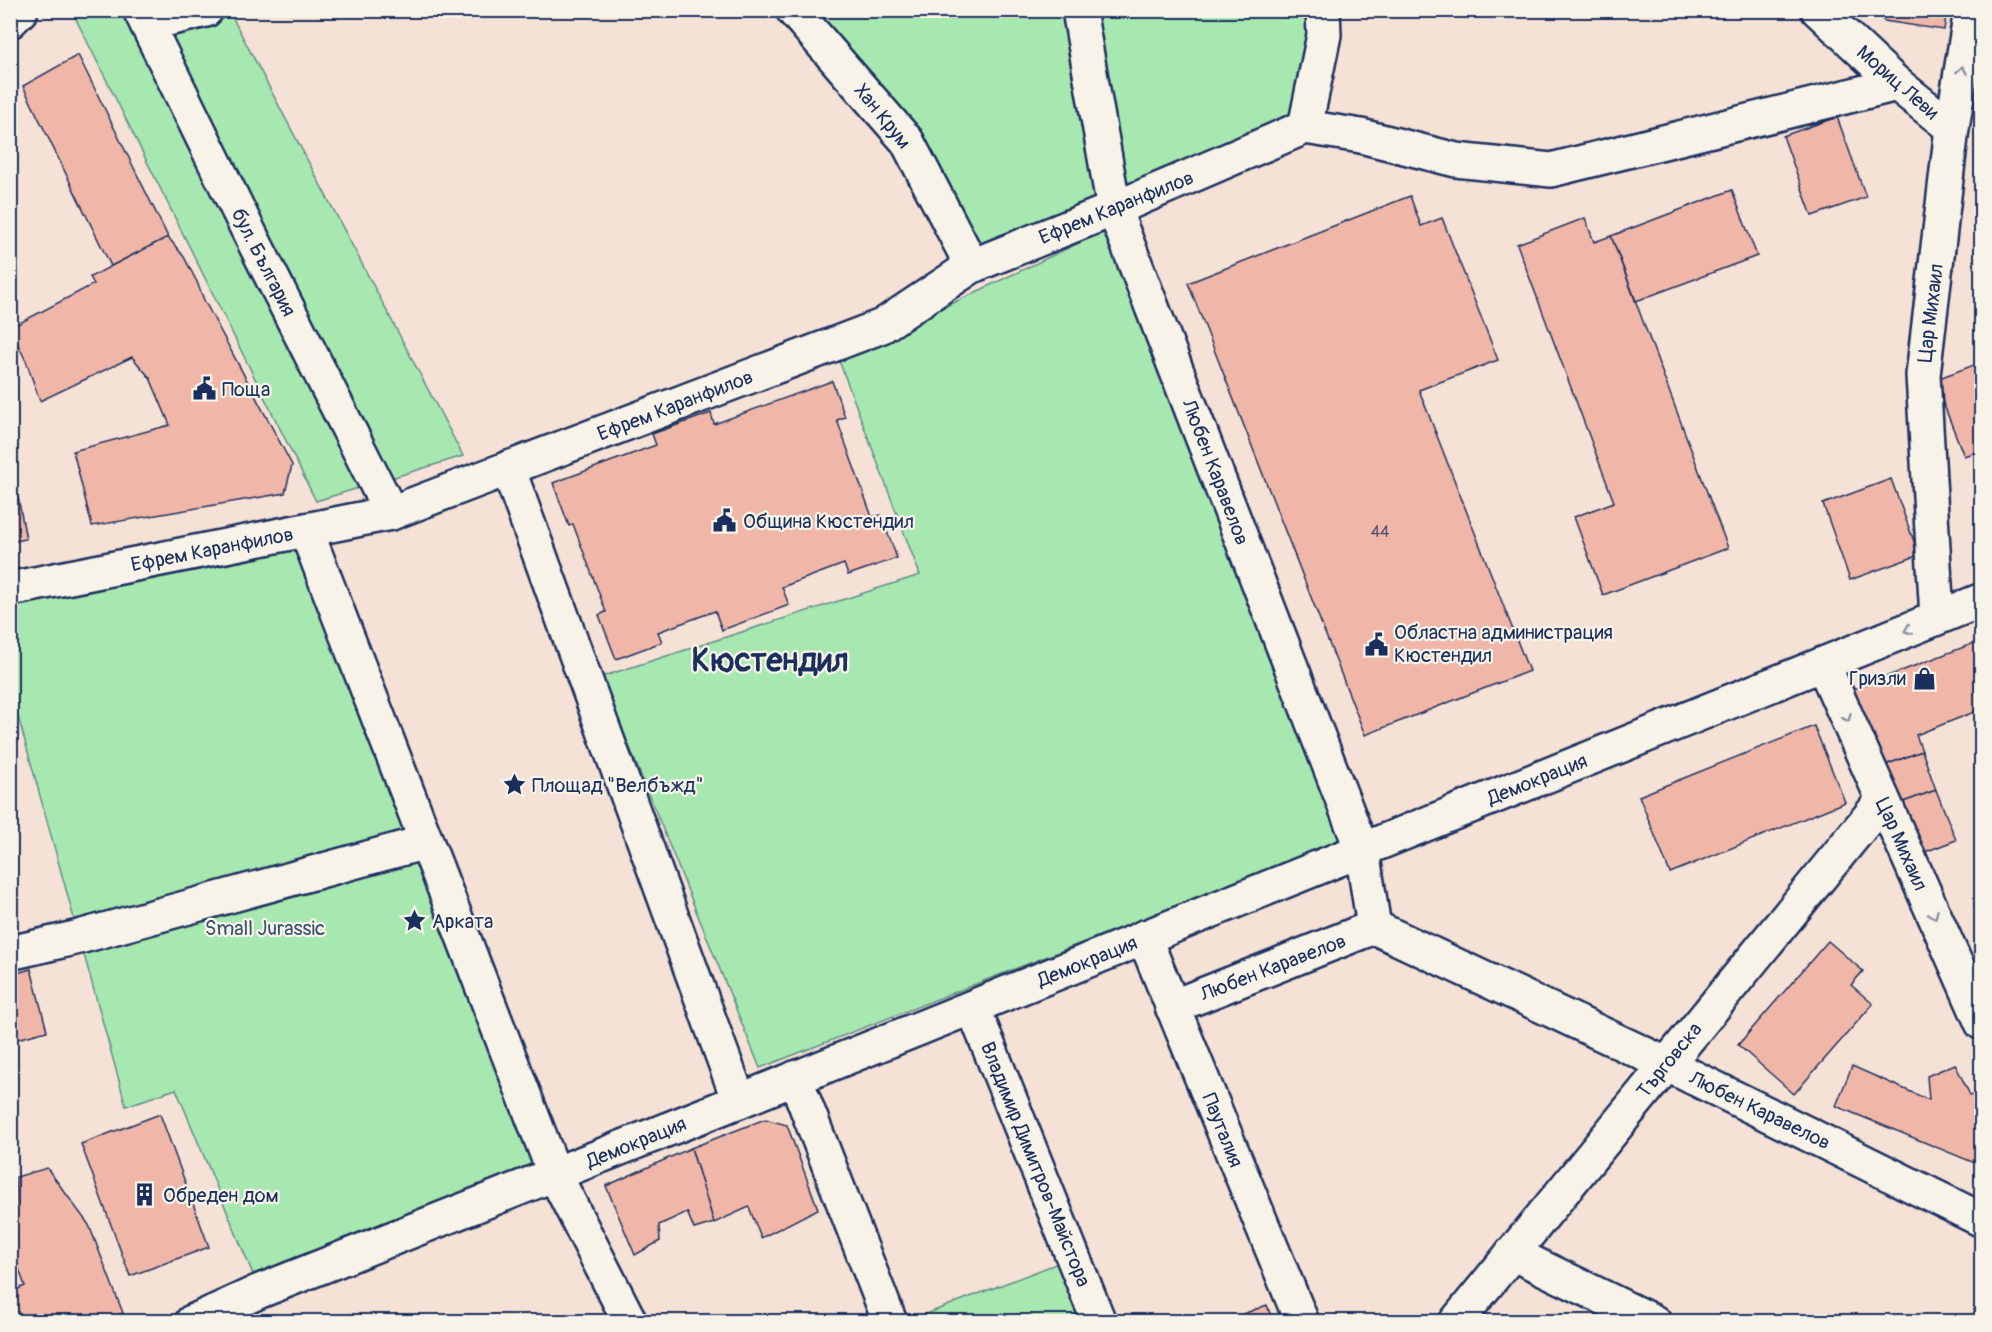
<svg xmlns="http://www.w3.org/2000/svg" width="1992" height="1332" viewBox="0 0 1992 1332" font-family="Pangolin,sans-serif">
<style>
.green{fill:#a7e8b1;stroke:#618c88;stroke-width:1.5}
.building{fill:#f0b7a9;stroke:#1b2f5e;stroke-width:1.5}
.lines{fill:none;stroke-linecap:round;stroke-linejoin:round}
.minor-casing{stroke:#1b2f5e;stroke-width:38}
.minor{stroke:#f7f3e8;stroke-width:33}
.oneway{stroke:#8991a3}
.labels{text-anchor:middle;stroke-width:4.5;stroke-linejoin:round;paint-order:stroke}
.number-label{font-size:16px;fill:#505171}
.street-label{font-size:20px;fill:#1b2f5e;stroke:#f7f3e8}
.poi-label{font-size:20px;fill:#1b2f5e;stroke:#f7f3e8;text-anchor:start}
.park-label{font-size:20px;fill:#37546f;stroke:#f7f3e8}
.town-label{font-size:32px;font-weight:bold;fill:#1b2f5e;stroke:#f7f3e8}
</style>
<rect width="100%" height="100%" fill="#f5e1d5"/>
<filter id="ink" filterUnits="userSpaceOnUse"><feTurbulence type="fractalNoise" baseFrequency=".0167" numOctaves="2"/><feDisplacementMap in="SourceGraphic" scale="12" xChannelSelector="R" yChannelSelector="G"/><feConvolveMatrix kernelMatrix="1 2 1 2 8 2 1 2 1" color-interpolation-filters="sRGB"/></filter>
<g filter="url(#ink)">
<g class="green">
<path d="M1323,10L1305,127L972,266L907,141L777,11Z"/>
<path d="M72,11H229L463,456L316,501Z"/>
<path d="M1108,229L1346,840L760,1068L601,677L920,575L838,358Z"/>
<path d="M306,530L555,1175L260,1291L176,1089L126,1106L11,691L10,589Z"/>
<path d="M1074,1257L1099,1322H909L926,1314Z"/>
</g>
<g class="building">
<path d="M1874,10H1947L1944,30L1884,21Z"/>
<path d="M78,55L168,237L111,266L23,86Z"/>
<path d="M1837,117L1866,197L1812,216L1783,136Z"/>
<path d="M1732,190L1757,256L1636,301L1611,236Z"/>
<path d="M1410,196L1421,226L1442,218L1498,360L1419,390L1529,671L1365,735L1188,283Z"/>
<path d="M1585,218L1594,242L1611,236L1728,548L1603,595L1574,517L1614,502L1517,244Z"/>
<path d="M168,237L184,257L197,282L204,300L292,465L285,493L92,526L73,451L170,425L150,378L132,357L40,401L26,361L10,328L94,284L90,277Z"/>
<path d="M1982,362V450L1964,456L1934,380Z"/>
<path d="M832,381L845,417L837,420L872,517L881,515L897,558L848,575L844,564L782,587L789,605L722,630L715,611L658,632L662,642L616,659L599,615L606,612L573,524L569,526L553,483L656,445L652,434L711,413L714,424Z"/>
<path d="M14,476L26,539L10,542V477Z"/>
<path d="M1891,479L1919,555L1850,580L1823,504Z"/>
<path d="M1982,640V709L1916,735L1922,751L1883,766L1854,689Z"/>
<path d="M1814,726L1845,802L1670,873L1639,796Z"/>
<path d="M1922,751L1936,790L1898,804L1883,766Z"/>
<path d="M1936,790L1956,840L1917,855L1898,804Z"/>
<path d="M1982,900V919L1974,904Z"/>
<path d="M1828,941L1863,971L1851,985L1873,1004L1794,1094L1738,1045Z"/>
<path d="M31,969L47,1031L10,1041V975Z"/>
<path d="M1955,1064L1970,1095L1982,1099V1166L1836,1106L1852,1066L1929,1100L1927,1076Z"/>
<path d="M160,1114L209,1247L130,1276L81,1144Z"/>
<path d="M765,1119L787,1125L818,1209L761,1238L749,1207L714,1223L691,1148Z"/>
<path d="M691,1148L714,1223L694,1229L687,1212L659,1225L660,1241L635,1255L606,1186Z"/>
<path d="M47,1168L89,1225L123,1313L101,1322H20L10,1297V1292L25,1286L15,1258L16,1177Z"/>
<path d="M1267,1305L1273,1322H1222Z"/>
</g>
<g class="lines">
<defs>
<g id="minor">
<path d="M140,10L245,224L391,513"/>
<path d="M793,10L907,141L972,266"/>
<path d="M1079,10L1114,209L1362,850L1374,927"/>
<path d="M1818,10L1897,84L1952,128"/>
<path d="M10,21L21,10"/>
<path d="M147,24L206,10"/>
<path d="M1305,127L1361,136L1456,160L1551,170L1897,84"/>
<path d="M1305,127L1324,35L1323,10"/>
<path d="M508,468L739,1101"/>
<path d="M306,530L555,1175L630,1322"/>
<path d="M10,589L391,513L882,326L972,266L1114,209L1305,127"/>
<path d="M1937,618L1923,375L1952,128L1971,10"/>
<path d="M1823,664L1982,1023"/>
<path d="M1144,937L1302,1322"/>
<path d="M10,953L79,937L426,842"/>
<path d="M973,1007L1099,1322"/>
<path d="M1172,1007L1374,927L1666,1064L1982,1220"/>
<path d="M795,1078L890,1322"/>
<path d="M1512,1253L1654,1322"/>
<path d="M192,1322L260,1291L739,1101L1982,600"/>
<path d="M1456,1322L1883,800"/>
</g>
</defs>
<use href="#minor" class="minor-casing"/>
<use href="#minor" class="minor"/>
</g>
<defs><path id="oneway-chevron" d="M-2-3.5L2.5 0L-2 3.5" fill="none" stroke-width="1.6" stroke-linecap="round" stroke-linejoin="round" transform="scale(1.5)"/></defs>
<g class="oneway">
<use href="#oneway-chevron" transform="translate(1962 70) rotate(-81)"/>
<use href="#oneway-chevron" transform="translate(1908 630) rotate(158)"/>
<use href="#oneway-chevron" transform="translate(1847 718) rotate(66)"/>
<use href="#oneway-chevron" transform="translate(1934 915) rotate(66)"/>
</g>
</g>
<defs>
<symbol id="civic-bare" viewBox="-9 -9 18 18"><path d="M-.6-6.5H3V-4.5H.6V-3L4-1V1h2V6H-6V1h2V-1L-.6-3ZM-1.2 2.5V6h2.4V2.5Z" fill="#1b2f5e" stroke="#f7f3e8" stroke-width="2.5" paint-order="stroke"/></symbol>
<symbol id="shop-bare" viewBox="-9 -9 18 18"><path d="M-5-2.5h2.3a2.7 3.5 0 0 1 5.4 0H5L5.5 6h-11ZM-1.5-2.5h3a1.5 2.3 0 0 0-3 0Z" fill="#1b2f5e" stroke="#f7f3e8" stroke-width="2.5" paint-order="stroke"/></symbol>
<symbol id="sight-bare" viewBox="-9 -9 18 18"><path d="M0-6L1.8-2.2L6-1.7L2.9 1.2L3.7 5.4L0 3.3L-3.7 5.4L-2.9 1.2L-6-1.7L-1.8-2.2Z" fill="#1b2f5e" stroke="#f7f3e8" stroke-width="2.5" paint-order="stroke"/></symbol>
<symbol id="building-bare" viewBox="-9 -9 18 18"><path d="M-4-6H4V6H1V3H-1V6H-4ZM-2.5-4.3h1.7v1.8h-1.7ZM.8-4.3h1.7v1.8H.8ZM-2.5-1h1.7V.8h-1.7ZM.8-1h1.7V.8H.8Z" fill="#1b2f5e" stroke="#f7f3e8" stroke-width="2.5" paint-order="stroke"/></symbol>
</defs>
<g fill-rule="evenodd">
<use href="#civic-bare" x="188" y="372" width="33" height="33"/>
<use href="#civic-bare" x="708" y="504" width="33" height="33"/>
<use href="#civic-bare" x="1360" y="628" width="33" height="33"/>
<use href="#shop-bare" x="1908" y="662" width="33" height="33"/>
<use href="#sight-bare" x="498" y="768" width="33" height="33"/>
<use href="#sight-bare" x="398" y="904" width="33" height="33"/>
<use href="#building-bare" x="128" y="1178" width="33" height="33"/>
</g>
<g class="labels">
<g class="number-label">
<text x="1380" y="537">44</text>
</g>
<g class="street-label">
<text transform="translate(1898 82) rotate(41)" y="7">Мориц Леви</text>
<text transform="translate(883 116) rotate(51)" y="7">Хан Крум</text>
<text transform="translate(1116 207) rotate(-22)" y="7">Ефрем Каранфилов</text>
<text transform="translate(264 262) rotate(63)" y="7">бул. България</text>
<text transform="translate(1930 313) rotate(-83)" y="7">Цар Михаил</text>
<text transform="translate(675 405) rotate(-21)" y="7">Ефрем Каранфилов</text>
<text transform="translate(1216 472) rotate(69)" y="7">Любен Kаравелов</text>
<text transform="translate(212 549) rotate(-11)" y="7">Ефрем Каранфилов</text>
<text transform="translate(1537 779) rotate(-22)" y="7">Демокрация</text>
<text transform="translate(1902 844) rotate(66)" y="7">Цар Михаил</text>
<text transform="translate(1087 961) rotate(-22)" y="7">Демокрация</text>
<text transform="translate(1273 967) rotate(-21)" y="7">Любен Kаравелов</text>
<text transform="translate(1669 1060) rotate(-51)" y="7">Търговска</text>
<text transform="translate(1760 1110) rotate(26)" y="7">Любен Kаравелов</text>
<text transform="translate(1223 1130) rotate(68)" y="7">Пауталия</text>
<text transform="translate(636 1142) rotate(-22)" y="7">Демокрация</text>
<text transform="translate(1036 1164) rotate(68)" y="7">Владимир Димитров-Майстора</text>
</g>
<g class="poi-label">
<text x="222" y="396">Поща</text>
<text x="743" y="528">Община Кюстендил</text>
<text x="1394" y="639">Областна администрация<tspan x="1394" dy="23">Кюстендил</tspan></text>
<text x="1906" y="685" text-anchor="end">Гризли</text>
<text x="532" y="792">Площад "Велбъжд"</text>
<text x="432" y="928">Арката</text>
<text x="163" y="1202">Обреден дом</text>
</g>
<g class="park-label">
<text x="265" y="935">Small Jurassic</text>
</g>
<g class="town-label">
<text x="770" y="671">Кюстендил</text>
</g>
</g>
<rect width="1992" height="1332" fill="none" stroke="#f7f3e8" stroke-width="36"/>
<rect x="18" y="18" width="1956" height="1296" fill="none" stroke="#1b2f5e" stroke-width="2" filter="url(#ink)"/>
</svg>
